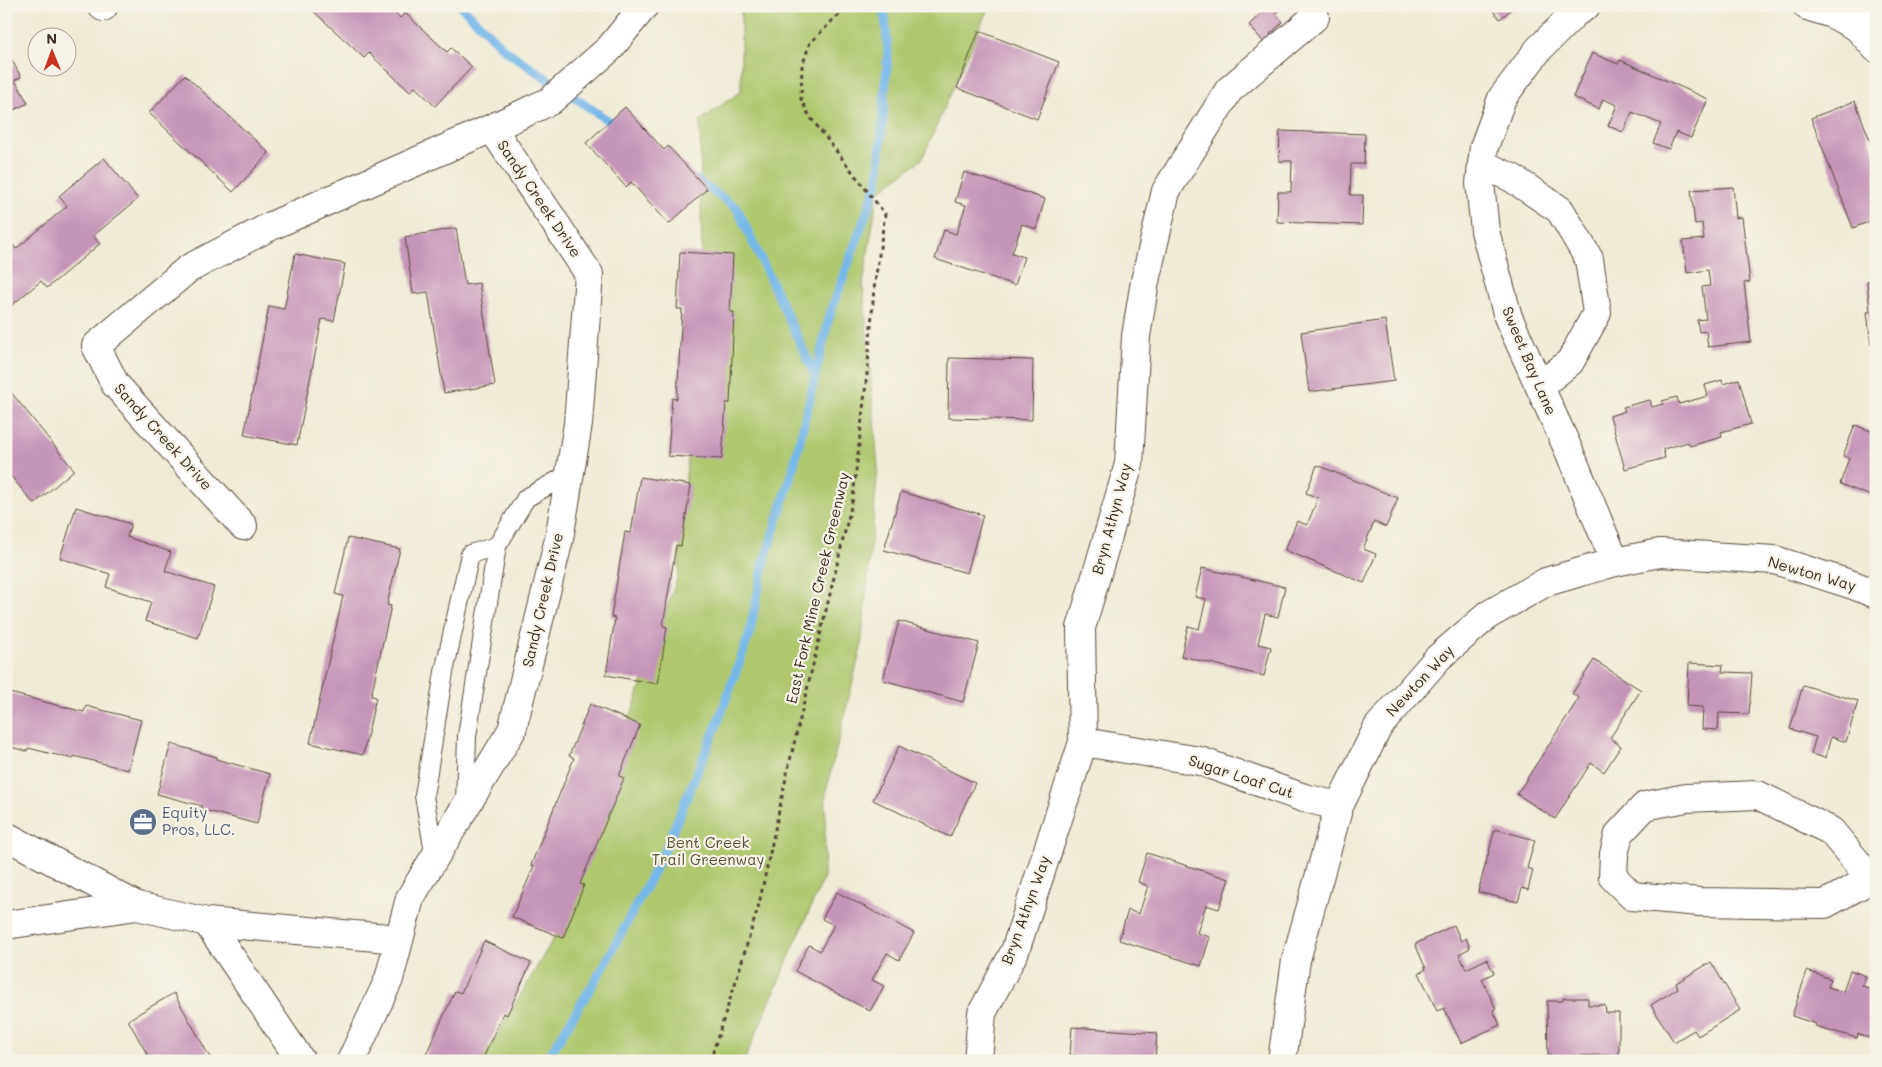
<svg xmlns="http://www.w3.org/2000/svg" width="1882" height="1067" viewBox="0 0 1882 1067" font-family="Mali,sans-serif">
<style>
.green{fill:#afc86e;stroke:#757946}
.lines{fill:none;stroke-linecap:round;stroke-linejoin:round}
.stream{stroke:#74b7e9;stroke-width:9}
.building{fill:#c595b8}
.service-casing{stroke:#56473a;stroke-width:20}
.minor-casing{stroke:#56473a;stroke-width:30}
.path{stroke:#56473a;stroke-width:3;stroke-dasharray:4 4;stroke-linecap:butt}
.service{stroke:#fff;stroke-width:18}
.minor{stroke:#fff;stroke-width:28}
.labels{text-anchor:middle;stroke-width:4.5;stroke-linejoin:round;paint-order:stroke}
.street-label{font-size:15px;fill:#3b2a1e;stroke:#f7f3e8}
.service-label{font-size:15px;fill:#4e5e75;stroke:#f7f3e8;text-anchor:start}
.park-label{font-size:15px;fill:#585232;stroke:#f7f3e8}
</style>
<rect width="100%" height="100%" fill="#f7f3e8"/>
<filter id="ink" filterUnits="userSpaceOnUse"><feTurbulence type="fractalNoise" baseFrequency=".02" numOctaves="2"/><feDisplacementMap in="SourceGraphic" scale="10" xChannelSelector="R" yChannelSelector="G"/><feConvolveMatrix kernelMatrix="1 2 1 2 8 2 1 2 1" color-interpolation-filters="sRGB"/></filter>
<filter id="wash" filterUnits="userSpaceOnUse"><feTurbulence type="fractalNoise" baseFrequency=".0096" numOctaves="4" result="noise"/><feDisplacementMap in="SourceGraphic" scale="20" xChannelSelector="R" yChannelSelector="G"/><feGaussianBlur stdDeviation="1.12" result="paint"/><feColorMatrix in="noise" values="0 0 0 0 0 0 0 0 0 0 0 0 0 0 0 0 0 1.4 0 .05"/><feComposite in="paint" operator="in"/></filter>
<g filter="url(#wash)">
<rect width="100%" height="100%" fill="#f0ebd6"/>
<path class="green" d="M741,6H989L922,159L878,192L863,284L878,468L861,648L826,791L824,877L744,1061H482L559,929L678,576L702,277L700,121L741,91Z"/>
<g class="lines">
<g class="stream">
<path d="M461,6L505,50L619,128"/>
<path d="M696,180L737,208L814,373"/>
<path d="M546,1061L604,966L664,852L718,722L749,635L764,563L792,473L830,314L878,181L888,52L884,6"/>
</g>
</g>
<g id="blocks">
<g class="building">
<path d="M308,6H388L400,18L405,13L447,52L451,48L472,67L435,106L415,87L410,92L369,53L364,58Z"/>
<path d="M1269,6H1277L1280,10L1275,13L1283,22L1270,34L1275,40L1267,46L1249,25Z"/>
<path d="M1489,6H1515L1500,19Z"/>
<path d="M979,31L1059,62L1037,119L957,88Z"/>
<path d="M8,53L21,77L15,80L28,103L6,114V54Z"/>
<path d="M1592,53L1618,64L1620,60L1708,99L1691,138L1676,132L1669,149L1653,143L1661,124L1632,112L1623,132L1608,126L1617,105L1603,99L1599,109L1573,97Z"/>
<path d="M185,75L269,153L233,192L149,113Z"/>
<path d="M1855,101L1876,156V219L1853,228L1811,118Z"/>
<path d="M625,107L664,150L668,146L707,189L669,224L631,182L626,187L586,143Z"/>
<path d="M1280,131L1365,134L1364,164H1351L1350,195H1363L1362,225L1277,222L1278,192H1291L1292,161H1279Z"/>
<path d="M104,158L138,199L93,236L100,244L96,247L47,288L41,281L6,310V241L8,239L16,249L67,206L59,196Z"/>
<path d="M964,172L1045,199L1036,229L1022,224L1012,253L1024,257L1015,285L935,259L944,230L956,234L966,205L955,202Z"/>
<path d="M1733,187L1736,218L1742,217L1750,282L1744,283L1751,342L1708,347L1706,331L1699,332L1697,320L1706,319L1702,287L1710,286L1708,270L1687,273L1683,241L1704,239L1702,223L1695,224L1691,190Z"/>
<path d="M456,228L465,285L479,283L495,385L444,393L428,292L413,294L405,237Z"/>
<path d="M680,252L733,255L730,312H734L730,403H726L722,459L668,456L672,398L677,399L682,309H677Z"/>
<path d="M295,254L345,264L334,321L322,319L297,445L244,435L269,306L284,309Z"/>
<path d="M1876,280V344L1871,345L1867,312H1870L1867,281Z"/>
<path d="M1385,320L1394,381L1309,392L1301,332Z"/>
<path d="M949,358L1033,360L1032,420L948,418Z"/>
<path d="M1739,379L1751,424L1721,432L1722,437L1690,446L1688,442L1663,449L1665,458L1625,469L1610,416L1625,411L1623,407L1650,400L1652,407L1663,404L1662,401L1677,397L1679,404L1708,396L1705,385L1722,380L1723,384Z"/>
<path d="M6,386L74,470L34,504L6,470Z"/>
<path d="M1855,425L1876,433V498L1840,484L1849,458L1843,456Z"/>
<path d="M1317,465L1398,498L1386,527L1374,522L1363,549L1376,554L1364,583L1285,550L1297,521L1307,525L1318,498L1306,493Z"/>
<path d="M640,477L691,485L681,546L676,545L663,626L667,627L658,684L606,675L615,618L611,617L625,532L631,533Z"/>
<path d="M901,492L983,515L967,573L884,550Z"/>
<path d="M76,507L131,524L127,537L171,552L165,571L214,587L198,638L145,621L151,602L106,587L110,574L60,558Z"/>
<path d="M348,538L400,549L387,605L391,606L371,696L376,697L363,755L310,743L343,596L335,594Z"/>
<path d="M1202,568L1285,587L1278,617L1265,614L1258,644L1271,647L1264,676L1181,656L1188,626L1199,629L1206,599L1195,597Z"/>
<path d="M899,621L979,643L963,702L883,680Z"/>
<path d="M1594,660L1641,690L1610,738L1621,746L1604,772L1591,763L1555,819L1517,794L1579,698L1572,694Z"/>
<path d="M1689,663L1723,665L1722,672L1752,673L1749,714L1719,713L1718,730L1702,729L1703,707L1687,706Z"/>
<path d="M1803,685L1858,701L1846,742L1831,737L1825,758L1811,754L1816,737L1790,729Z"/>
<path d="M6,692L84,712L86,706L141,720L128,770L74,756L73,759L28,748L27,751L6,746Z"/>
<path d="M590,704L640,725L619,776L624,778L580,884L584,885L563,938L512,917L534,866L531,865L574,758L569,756Z"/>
<path d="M171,744L217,757L216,759L270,774L257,824L200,809L202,806L157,794Z"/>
<path d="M899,746L975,783L950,837L873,800Z"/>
<path d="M1495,829L1535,840L1527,868L1533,870L1528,890L1522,888L1518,902L1478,892Z"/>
<path d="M1147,853L1229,879L1219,909L1206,905L1197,933L1210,937L1201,966L1119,940L1128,910L1139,914L1148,886L1138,882Z"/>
<path d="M837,892L914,933L899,960L887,953L872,980L884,986L870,1011L795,971L809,945L820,951L834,925L822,919Z"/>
<path d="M1454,925L1461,941L1466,938L1470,948L1459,954L1466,969L1487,959L1494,973L1482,979L1496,1009L1493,1010L1500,1025L1461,1043L1444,1008L1437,1011L1419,973L1426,969L1415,944Z"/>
<path d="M484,941L531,963L507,1015L503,1013L482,1061H423L455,991L461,993Z"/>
<path d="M1711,962L1740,1010L1698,1036L1694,1030L1674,1042L1651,1005L1678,988L1676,983Z"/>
<path d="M1850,970L1866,976L1862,986L1876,990V1040L1858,1034L1857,1038L1815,1026L1816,1024L1792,1016L1807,971L1831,979L1828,987L1843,992Z"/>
<path d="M174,993L212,1061H151L128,1020Z"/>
<path d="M1563,998H1588V1005H1605L1606,1013H1619V1055L1548,1056L1547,1001H1563Z"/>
<path d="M1072,1027L1157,1033L1155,1061H1081L1082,1056L1070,1055Z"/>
</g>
</g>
</g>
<g filter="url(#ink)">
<use href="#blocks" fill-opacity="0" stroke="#56473a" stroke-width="1"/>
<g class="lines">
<defs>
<g id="service">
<path d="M465,803L467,736L497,546L526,498L569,474"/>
<path d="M435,857L424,796L444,672L470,554L497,546"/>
</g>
<g id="minor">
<path d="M102,6L103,7"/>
<path d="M1586,6L1575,13L1538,50L1502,98L1484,147L1480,183L1485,231L1508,317L1569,451L1615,562"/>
<path d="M1807,6L1832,14L1857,27L1876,48"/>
<path d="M1857,27L1869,6"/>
<path d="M1482,164L1512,178L1560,210L1589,259L1597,313L1570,362L1540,386"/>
<path d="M243,526L115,384L96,346L188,269L271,226L492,128L550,101L610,48L644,6"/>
<path d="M1083,742L1200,761L1304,798L1339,806"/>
<path d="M6,836L137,906L207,922L301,1061"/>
<path d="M1871,879L1831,831L1758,795L1686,798L1645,806L1619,834L1614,854L1613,877L1632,896L1700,902L1825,904L1871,879L1876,877"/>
<path d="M207,922L399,939"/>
<path d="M6,925L137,906"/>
<path d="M351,1061L389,979L410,898L512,730L559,539L578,424L589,274L492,128"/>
<path d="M978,1061L982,1013L1015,951L1083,742L1081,628L1129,464L1136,336L1145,281L1166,191L1229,90L1315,17"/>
<path d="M1282,1061L1296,960L1339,806L1378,727L1438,658L1488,615L1546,582L1615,562L1660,553L1775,560L1853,585L1876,594"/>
</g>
</defs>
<use href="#service" class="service-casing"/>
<use href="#minor" class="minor-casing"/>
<path class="path" d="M710,1061L735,984L759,904L788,769L853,498L868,365L874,289L885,214L810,117L801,99L802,66L810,43L834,19L851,6"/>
<use href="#service" class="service"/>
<use href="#minor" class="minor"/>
</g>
</g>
<defs>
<symbol id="office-disc" viewBox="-11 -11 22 22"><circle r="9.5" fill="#5c6f8a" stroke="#f7f3e8"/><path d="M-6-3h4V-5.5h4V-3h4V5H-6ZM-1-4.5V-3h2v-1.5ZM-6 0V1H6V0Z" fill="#fff"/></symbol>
</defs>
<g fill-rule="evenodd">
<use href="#office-disc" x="127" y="806" width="32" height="32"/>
</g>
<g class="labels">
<g class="street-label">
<text transform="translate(539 199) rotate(56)" y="5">Sandy Creek Drive</text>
<text transform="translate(1529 361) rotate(67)" y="5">Sweet Bay Lane</text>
<text transform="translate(163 437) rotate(48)" y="5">Sandy Creek Drive</text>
<text transform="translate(1112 519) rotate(-75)" y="5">Bryn Athyn Way</text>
<text transform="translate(1812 574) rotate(16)" y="5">Newton Way</text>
<text transform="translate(818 588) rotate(-77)" y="5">East Fork Mine Creek Greenway</text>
<text transform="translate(543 600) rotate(-77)" y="5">Sandy Creek Drive</text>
<text transform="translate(1420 681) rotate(-47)" y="5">Newton Way</text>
<text transform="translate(1241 777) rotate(18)" y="5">Sugar Loaf Cut</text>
<text transform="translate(1026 910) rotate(-70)" y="5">Bryn Athyn Way</text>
</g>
<g class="service-label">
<text x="162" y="818">Equity<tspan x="162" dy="17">Pros, LLC.</tspan></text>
</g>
<g class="park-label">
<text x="708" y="848">Bent Creek<tspan x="708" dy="17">Trail Greenway</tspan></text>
</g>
</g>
<rect width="1882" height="1067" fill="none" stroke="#f7f3e8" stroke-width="25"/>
<g transform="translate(52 52) rotate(359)"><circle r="24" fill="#f7f3e8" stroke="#aca397"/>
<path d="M0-4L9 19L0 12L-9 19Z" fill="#c8321e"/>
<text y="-8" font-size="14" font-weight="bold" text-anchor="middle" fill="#3b2a1e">N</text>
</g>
</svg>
